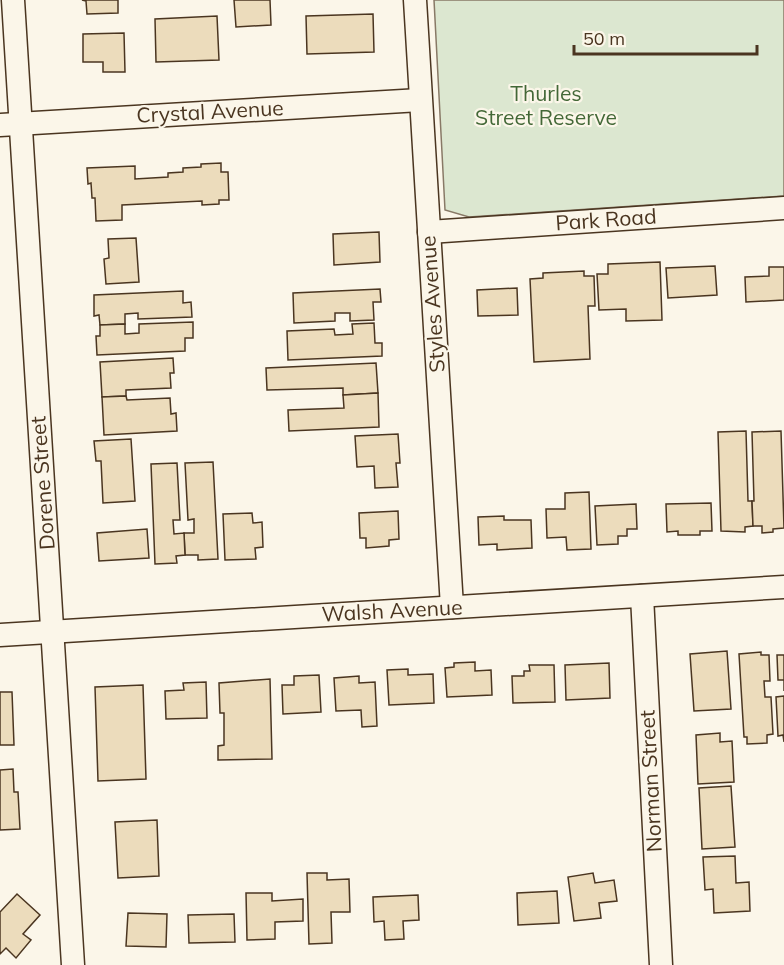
<svg xmlns="http://www.w3.org/2000/svg" width="784" height="965" viewBox="0 0 784 965" font-family="Mulish,sans-serif">
<style>
.green{fill:#dce7d0;stroke:#887966;stroke-width:1.5}
.building{fill:#ecdcbc;stroke:#4a3520;stroke-width:1.5}
.lines{fill:none;stroke-linecap:round;stroke-linejoin:round}
.minor-casing{stroke:#4a3520;stroke-width:25}
.minor{stroke:#fbf6e9;stroke-width:22}
.labels{text-anchor:middle;stroke-width:4.5;stroke-linejoin:round;paint-order:stroke}
.park-label{font-size:21px;fill:#436837;stroke:#fbf6e9}
.street-label{font-size:21px;fill:#4a3520;stroke:#fbf6e9}
</style>
<rect width="100%" height="100%" fill="#fbf6e9"/>
<path class="green" d="M434,0H784V196L469,217L445,210Z"/>
<g class="building">
<path d="M82,0H118V13L87,14L86,1Z"/>
<path d="M234,0H270L271,25L236,27Z"/>
<path d="M373,14L374,52L307,54L306,16Z"/>
<path d="M217,16L219,60L156,62L155,19Z"/>
<path d="M124,33L125,72H103V62H83V34Z"/>
<path d="M221,163V172H228L229,200H219V204L202,205V201L122,205V220L96,221L95,198H92L91,183L88,184L87,168L135,166V179L168,177V173L183,172V168L201,167V164Z"/>
<path d="M379,232L380,262L334,265L333,234Z"/>
<path d="M136,238L139,282L106,284L104,259L109,258L108,239Z"/>
<path d="M660,262L662,320L626,321V309L599,310L597,274H608V264Z"/>
<path d="M715,266L717,295L668,298L666,268Z"/>
<path d="M769,267H784V300L746,302L745,277L769,276Z"/>
<path d="M584,271V276H594L595,306H588L590,359L534,362L530,279L543,278V273Z"/>
<path d="M517,288L518,315L478,316L477,290Z"/>
<path d="M380,289L381,302H373L374,320L350,321V313H335V321L294,323L293,293Z"/>
<path d="M183,291V303L191,302L192,317L138,319V313L125,314V324L100,325L99,315L94,316V295Z"/>
<path d="M193,322V338H185V351L97,355L96,336H100V325L125,324V334L139,333V324Z"/>
<path d="M374,323L375,343H382V356L288,360L287,331L334,329L335,335L353,334L352,324Z"/>
<path d="M173,358L174,373H170L171,388L126,390V396L102,397L100,362Z"/>
<path d="M376,363L378,393L343,395V388L267,390L266,368Z"/>
<path d="M378,393L379,427L289,431L288,410L344,408L343,395Z"/>
<path d="M126,396L127,400L170,398L171,414L176,413L177,431L104,435L102,397Z"/>
<path d="M746,431L748,501H752L753,526L745,527V532L721,531L718,432Z"/>
<path d="M781,431L784,528L773,529V532L762,533V526H753L752,501H754L752,432Z"/>
<path d="M398,434L400,463H396L398,487L375,488L374,466L357,467L355,436Z"/>
<path d="M131,439L135,501L103,503L101,461H96L94,441Z"/>
<path d="M213,462L218,559L198,560V555H185L184,533H194V519L188,520L185,463Z"/>
<path d="M177,463L180,520H173L174,534L184,533L185,555L176,556L177,563L155,564L151,464Z"/>
<path d="M589,492L591,549L567,550L566,537L547,538L546,509H565V493Z"/>
<path d="M711,503L712,531H700V535H678V531L667,532L666,504Z"/>
<path d="M636,504L637,529H627V536H618V544L597,545L595,506Z"/>
<path d="M398,511L399,539L389,540V546L366,548V538H360L359,513Z"/>
<path d="M252,513L253,523L262,522L263,547L255,548L256,559L225,560L223,514Z"/>
<path d="M504,516V520H531L532,548L497,550V544L479,545L478,517Z"/>
<path d="M147,529L149,558L99,561L97,533Z"/>
<path d="M727,651L731,709L694,711L690,654Z"/>
<path d="M761,652V655H769L770,681H764L765,697H771L773,734L767,735V743L747,744V737H744L739,654Z"/>
<path d="M777,655H784V691V680H778Z"/>
<path d="M475,662V671L491,670L492,695L447,697L445,668L454,667V663Z"/>
<path d="M609,663L610,698L566,700L565,665Z"/>
<path d="M529,665H554L555,702L513,703L512,676H524V671H530Z"/>
<path d="M408,669V675L433,674L434,703L389,705L387,670Z"/>
<path d="M319,675L321,712L283,714L282,685H294V676Z"/>
<path d="M359,676V683L375,682L377,726L362,727L361,710L336,711L334,678Z"/>
<path d="M270,679L272,759L218,760V746L224,745V713H220L219,683Z"/>
<path d="M206,682L207,718L166,719L165,691L184,690L183,683Z"/>
<path d="M143,685L146,779L98,781L95,687Z"/>
<path d="M0,692H12L14,745H0Z"/>
<path d="M784,696V742L783,735L778,736L776,697Z"/>
<path d="M720,733V742L732,741L734,782L698,784L696,735Z"/>
<path d="M13,769L14,792H18L20,829L0,830V770Z"/>
<path d="M731,786L735,847L702,849L699,788Z"/>
<path d="M157,820L159,876L118,878L115,822Z"/>
<path d="M735,856L736,883L749,882L750,911L714,913L713,889L705,890L703,857Z"/>
<path d="M307,873H327V880L349,879L350,912H331L332,943L309,944Z"/>
<path d="M593,873L595,883L614,880L617,901L599,903L601,918L574,921L568,877Z"/>
<path d="M557,891L559,923L518,925L517,893Z"/>
<path d="M246,893H272V901L303,899V921L275,922V939L247,940Z"/>
<path d="M17,894L40,915L23,934L31,940L16,958L6,948L0,954V912Z"/>
<path d="M418,895L419,920L403,921L404,939L385,940L384,921L374,922L373,897Z"/>
<path d="M128,913L167,914L166,947L126,946Z"/>
<path d="M234,914L235,942L189,943L188,915Z"/>
</g>
<g class="lines">
<defs>
<g id="minor">
<path d="M13,0L73,965"/>
<path d="M415,0L452,607"/>
<path d="M0,125L420,100"/>
<path d="M429,232L784,208"/>
<path d="M642,596L661,965"/>
<path d="M0,635L784,587"/>
</g>
</defs>
<use href="#minor" class="minor-casing"/>
<use href="#minor" class="minor"/>
</g>
<g class="labels">
<g class="park-label">
<text x="546" y="101">Thurles<tspan x="546" dy="24">Street Reserve</tspan></text>
</g>
<g class="street-label">
<text transform="translate(210 112) rotate(-3)" y="7">Crystal Avenue</text>
<text transform="translate(606 220) rotate(-4)" y="7">Park Road</text>
<text transform="translate(433 304) rotate(-94)" y="7">Styles Avenue</text>
<text transform="translate(43 483) rotate(-94)" y="7">Dorene Street</text>
<text transform="translate(392 611) rotate(-3)" y="7">Walsh Avenue</text>
<text transform="translate(651 781) rotate(-93)" y="7">Norman Street</text>
</g>
</g>
<path d="M574 45v9h183v-9" fill="none" stroke="#4a3520" stroke-width="3"/>
<text x="583" y="45" font-size="18" fill="#4a3520" stroke="#fbf6e9" stroke-width="4.5" paint-order="stroke">50 m</text>
</svg>
